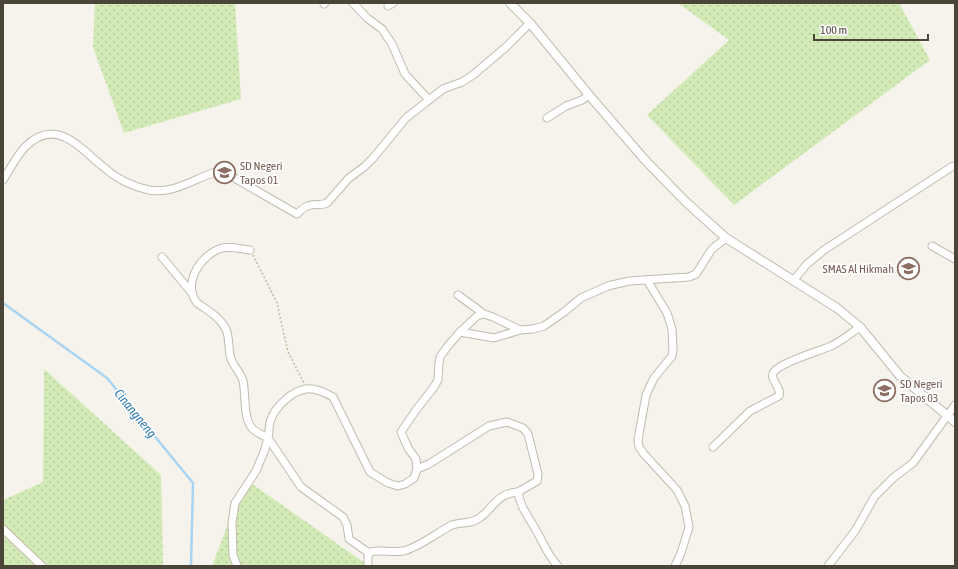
<svg xmlns="http://www.w3.org/2000/svg" width="958" height="569" viewBox="0 0 958 569" font-family="'Asap Condensed',sans-serif">
<style>
.grass{fill:url(#grass-dots)}
.lines{fill:none;stroke-linecap:round;stroke-linejoin:round}
.stream{stroke:#a9d4f2;stroke-width:2.5}
.minor-casing{stroke:#c2bbae;stroke-width:9}
.tertiary-casing{stroke:#c2bbae;stroke-width:10}
.path{stroke:#c4b79f;stroke-width:1.5;stroke-dasharray:2 2;stroke-linecap:butt}
.minor{stroke:#fff;stroke-width:7}
.tertiary{stroke:#fff;stroke-width:8}
.labels{text-anchor:middle;stroke-width:3.5;stroke-linejoin:round;paint-order:stroke}
.education-label{font-size:12px;fill:#785e54;stroke:#fff;text-anchor:start}
.water-label{font-size:13px;font-style:italic;fill:#2e7ab2;stroke:#fff}
</style>
<defs>
<pattern id="grass-dots" width="8" height="8" patternUnits="userSpaceOnUse"><rect width="8" height="8" fill="#d2eab5"/><path d="M2 2h.1M6 6h.1" fill="none" stroke="#b6ca9c" stroke-width="1.8" stroke-linecap="round"/></pattern>
</defs>
<rect width="100%" height="100%" fill="#f6f3ec"/>
<g class="grass">
<path d="M95,3H235L241,99L124,133L93,47Z"/>
<path d="M678,3H899L930,60L734,205L647,115L729,40Z"/>
<path d="M44,369L161,475L163,566H3V500L43,482Z"/>
<path d="M245,479L369,566H212Z"/>
</g>
<g class="lines">
<path class="stream" d="M3,303L107,378L193,483L191,566"/>
<defs>
<g id="minor">
<path d="M353,3L367,18L382,29L392,44L405,74L429,100"/>
<path d="M324,4L325,3"/>
<path d="M388,6L393,3"/>
<path d="M547,118L566,106L582,100L589,95"/>
<path d="M3,180C10,169 16,157 25,147C57,115 81,150 106,169C117,179 134,187 149,190C174,195 196,177 219,171L224,172L297,214C300,211 304,207 308,206C314,203 321,206 327,203L349,178L364,167L374,157L406,118L443,89L462,82L473,75L506,47L530,23"/>
<path d="M932,246L955,259"/>
<path d="M162,257L191,292"/>
<path d="M647,280L667,313L672,329L673,349L672,356L654,378L646,395L638,440L639,447L644,454L677,490L685,506L689,527L681,553L675,566"/>
<path d="M793,281L807,264L824,250L953,166H955"/>
<path d="M458,295L484,314"/>
<path d="M460,332L494,338L520,330"/>
<path d="M713,447L750,411L779,396C782,388 770,380 773,373C778,363 820,351 831,346C842,341 851,333 860,327"/>
<path d="M417,469L429,464L489,426L507,422L523,428L528,434L538,474L537,481L518,492C520,507 530,519 537,532C544,544 548,556 558,566"/>
<path d="M3,529L42,566"/>
<path d="M369,553L349,539L347,525L343,517L301,487L268,438C269,432 269,425 271,419C276,406 292,391 306,389C315,388 326,393 333,397L370,472L388,483L398,486L405,484L414,478L417,469L416,459L408,448L401,432L416,410L434,387L438,380L439,363L440,357L447,347L460,332L477,316L484,314L493,317L520,330L533,329L544,326L564,312L581,298L608,286L629,281L689,277L696,274L712,249L726,238"/>
<path d="M237,566L233,555L232,523L235,503L256,471L264,452L268,438C263,435 256,433 252,428C243,418 246,394 243,381C241,373 234,367 231,359C228,350 230,339 226,329C220,317 207,310 197,303C182,283 201,254 222,248C231,246 241,249 250,250"/>
<path d="M368,566V556L370,552C380,549 393,553 403,551C418,548 438,532 452,525C460,522 468,524 476,520C492,512 495,493 518,492"/>
<path d="M828,566L855,531L875,496L893,478L913,463L955,405"/>
</g>
<path id="tertiary" d="M510,3L530,23L589,95L645,160L686,202L726,238L837,308L860,327L900,376L955,422"/>
</defs>
<use href="#minor" class="minor-casing"/>
<use href="#tertiary" class="tertiary-casing"/>
<path class="path" d="M253,255L277,303L288,352L304,383"/>
<use href="#minor" class="minor"/>
<use href="#tertiary" class="tertiary"/>
</g>
<defs>
<symbol id="school-ring" viewBox="-11 -11 22 22"><circle r="9.5" fill="#fff" stroke="#8d6e63" stroke-width="1.5"/><path d="M0-5L7-2L0 1L-7-2ZM-4 1L0 2.5L4 1V4Q0 6-4 4Z" fill="#8d6e63"/></symbol>
</defs>
<g fill-rule="evenodd">
<use href="#school-ring" x="212" y="160" width="25" height="25"/>
<use href="#school-ring" x="896" y="256" width="25" height="25"/>
<use href="#school-ring" x="872" y="378" width="25" height="25"/>
</g>
<g class="labels">
<g class="education-label">
<text x="240" y="170">SD Negeri<tspan x="240" dy="14">Tapos 01</tspan></text>
<text x="894" y="273" text-anchor="end">SMAS Al Hikmah</text>
<text x="900" y="388">SD Negeri<tspan x="900" dy="14">Tapos 03</tspan></text>
</g>
<g class="water-label">
<text transform="translate(136 413) rotate(51)" y="5">Cinangneng</text>
</g>
</g>
<rect width="958" height="569" fill="none" stroke="#4b4439" stroke-width="8"/>
<path d="M814 34v6h114v-6" fill="none" stroke="#4b4439" stroke-width="2"/>
<text x="820" y="34" font-size="12" fill="#4b4439" stroke="#ffffff" stroke-width="3" paint-order="stroke">100 m</text>
</svg>
